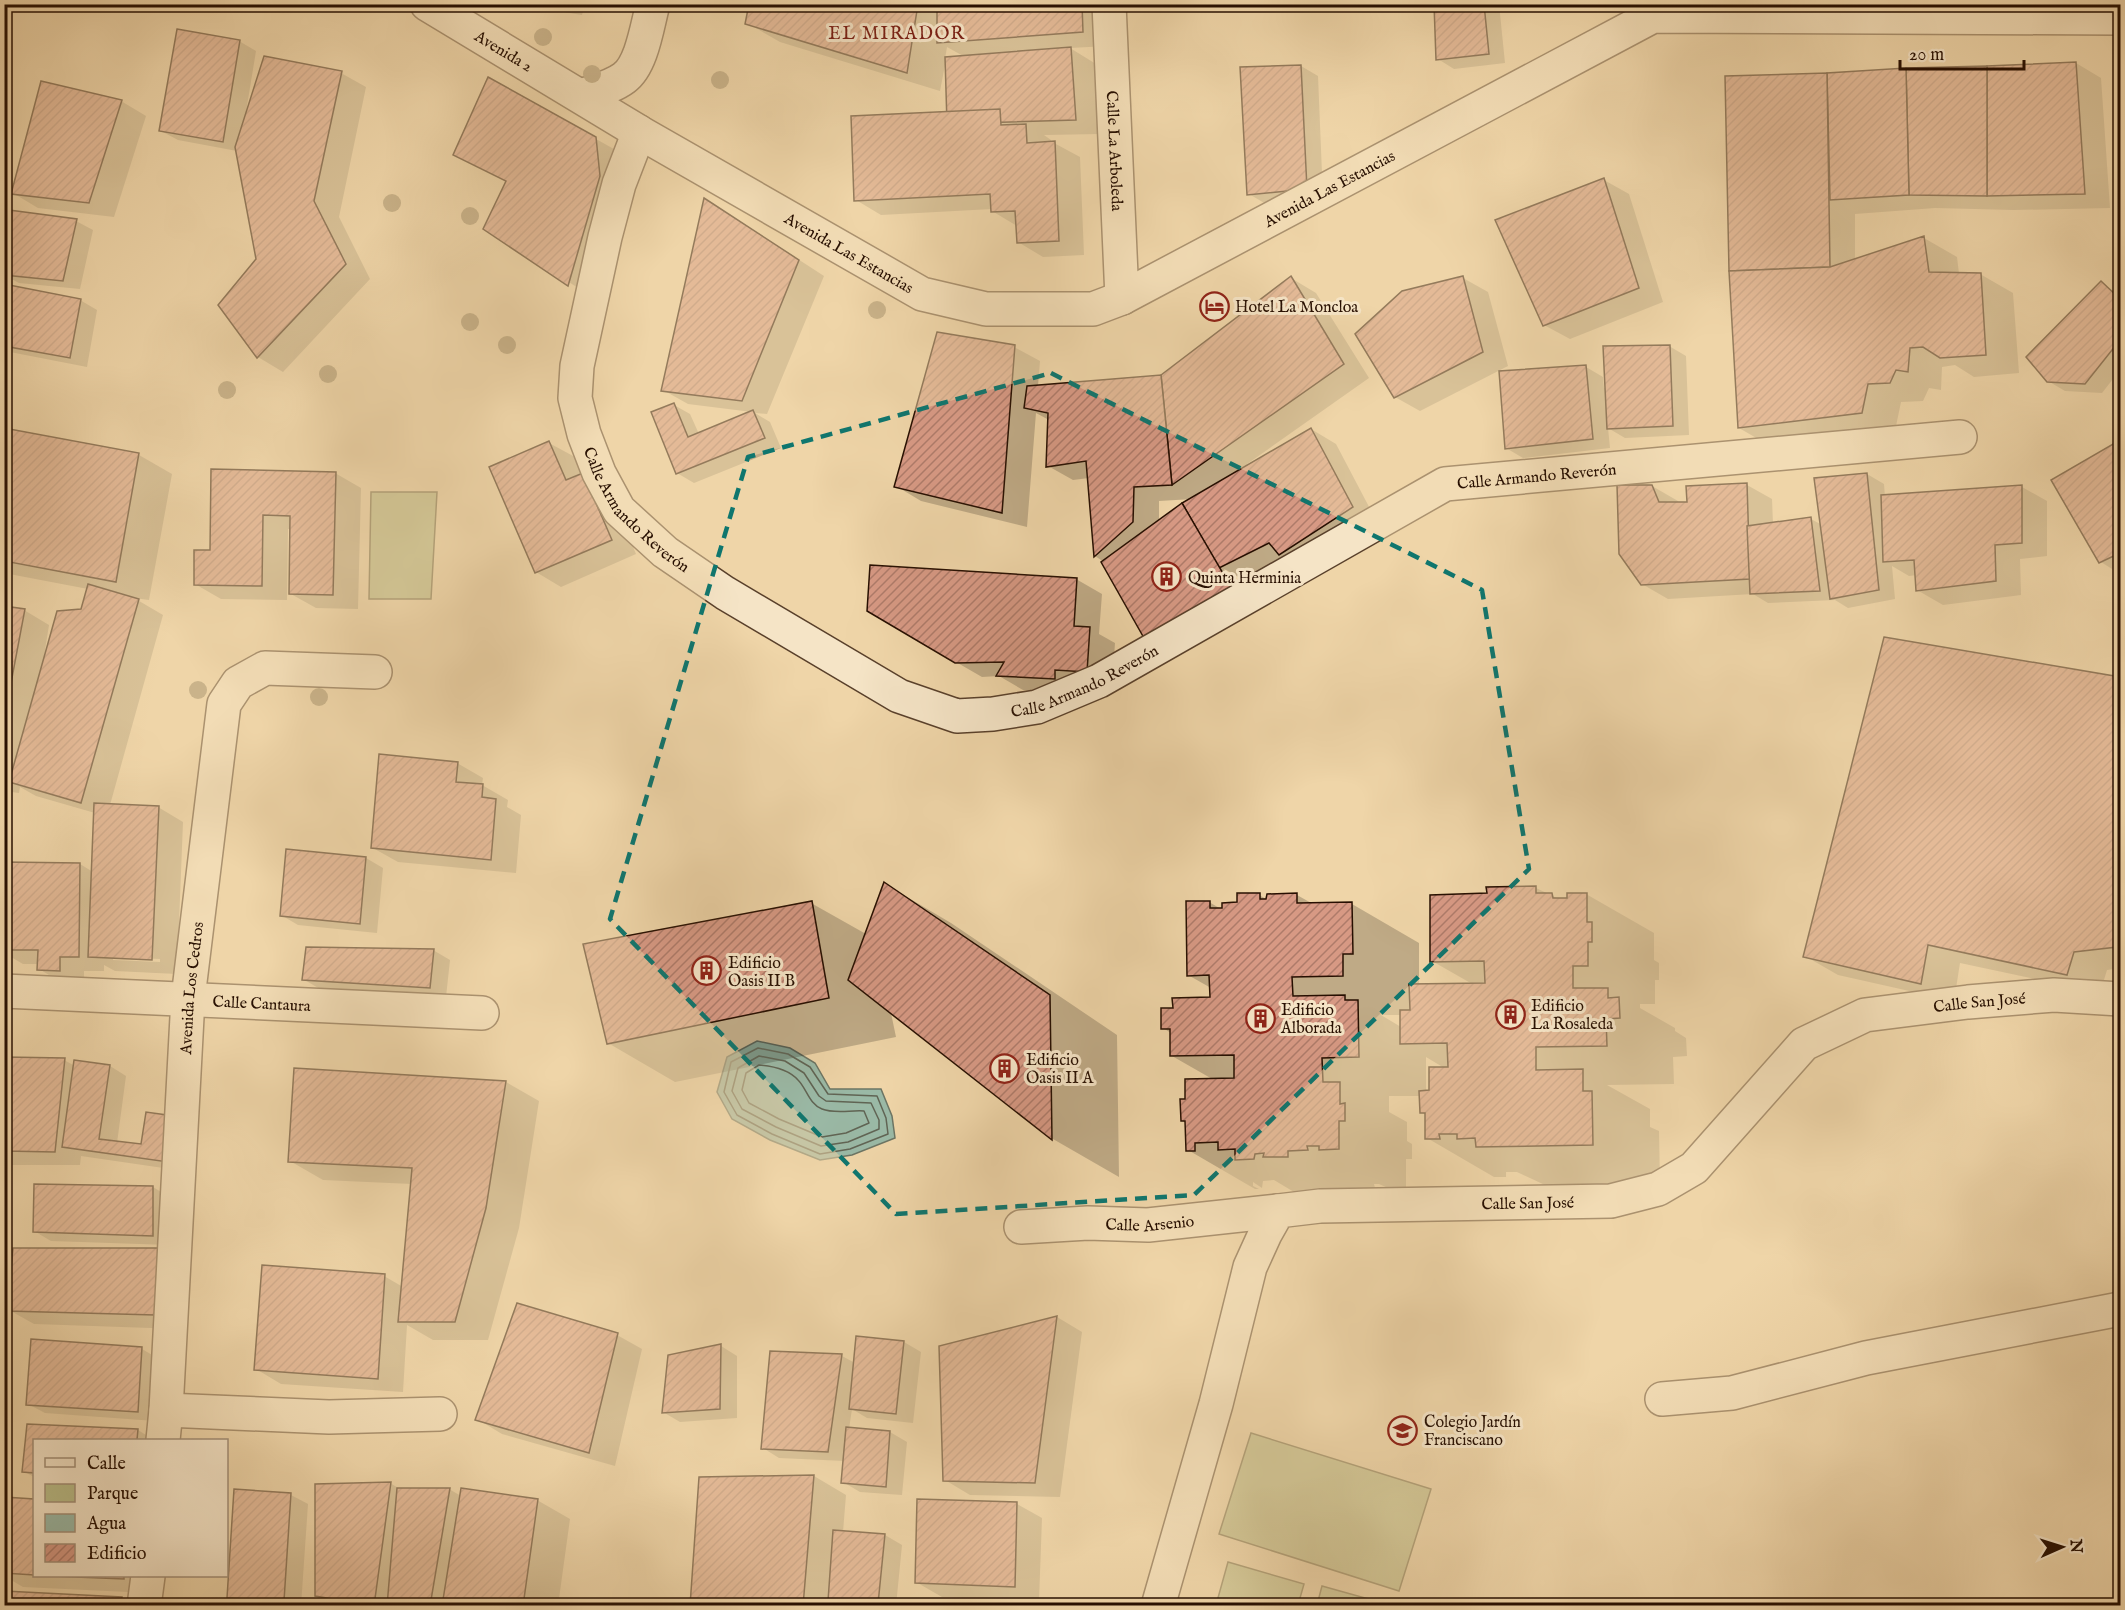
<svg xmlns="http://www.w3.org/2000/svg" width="2125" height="1610" viewBox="0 0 2125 1610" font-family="'IM FELL English',serif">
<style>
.park{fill:#b9bd88;stroke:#706644;stroke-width:1.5}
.water{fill:#9ab9a6;stroke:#6c7564;stroke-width:1.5}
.shadow{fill:#0003;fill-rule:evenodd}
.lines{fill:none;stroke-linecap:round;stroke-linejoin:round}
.shore{stroke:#606454;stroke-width:1.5}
.building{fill:url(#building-hatch);stroke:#270f01;stroke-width:1.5}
.minor-casing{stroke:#59402b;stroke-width:36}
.minor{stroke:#f5e4c6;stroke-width:33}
.tree{fill:#9d8a66}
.marked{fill:none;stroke:#0f766e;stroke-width:4.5;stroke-dasharray:12 8;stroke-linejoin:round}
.labels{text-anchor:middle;stroke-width:6;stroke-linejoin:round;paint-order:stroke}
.street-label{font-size:16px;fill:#270f01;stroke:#f5e4c6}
.poi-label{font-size:16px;fill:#270f01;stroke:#f5e4c6;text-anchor:start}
.neighbourhood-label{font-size:18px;letter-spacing:1.5px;fill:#7a1f14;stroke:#f5e4c6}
</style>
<defs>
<pattern id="building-hatch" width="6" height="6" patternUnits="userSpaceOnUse" patternTransform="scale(1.5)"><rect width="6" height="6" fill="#d79984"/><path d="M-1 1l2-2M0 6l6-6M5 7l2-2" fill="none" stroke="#ae7b6a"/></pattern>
</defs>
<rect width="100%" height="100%" fill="#efd5a8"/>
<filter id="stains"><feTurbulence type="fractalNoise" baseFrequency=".00333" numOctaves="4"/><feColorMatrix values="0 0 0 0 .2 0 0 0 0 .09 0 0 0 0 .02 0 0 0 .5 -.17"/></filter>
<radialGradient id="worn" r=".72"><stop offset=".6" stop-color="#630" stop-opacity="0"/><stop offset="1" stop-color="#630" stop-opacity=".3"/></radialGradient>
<g class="park">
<path d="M371,492H437L431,599H369Z"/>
<path d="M1251,1433L1431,1489L1399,1591L1219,1534Z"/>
<path d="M1228,1562L1304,1584L1298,1605H1216Z"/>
<path d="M1322,1586L1390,1605H1317Z"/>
</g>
<path class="water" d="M757,1041L790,1048L815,1063L830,1089H881L892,1116L895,1138L852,1155L820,1160L770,1140L732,1119L717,1092L727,1057Z"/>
<g class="shadow">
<path d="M536,4H585L582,15L544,9Z"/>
<path d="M751,4H1106L1108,46L1070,48L1096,64L1100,134L1044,135L1051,140V143H1054L1080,157L1084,255L1043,257L1018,242L1017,226L992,211V209L881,215L856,200L949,113L946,60L940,91L780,42L747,23ZM947,47L965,57L945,59Z"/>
<path d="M1435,4H1499L1505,63L1454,69L1438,59Z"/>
<path d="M239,41L256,51L246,112L341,73L366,87L339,217L370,279L283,372L258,357L220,305L257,259L237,151L178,140L161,131Z"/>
<path d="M2076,63L2101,78L2110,208L2014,210L1935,208L1855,214V260L1924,238L1957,257L1959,274H1980L2013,293L2019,373L1974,377L1955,365L1942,367L1941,390L1929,388L1923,401L1901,402L1895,431L1772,447L1739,428L1726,77L1828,75Z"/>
<path d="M1301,66L1318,76L1323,198L1266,204L1249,194Z"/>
<path d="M121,101L146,116L114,217L38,208L13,193Z"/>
<path d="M596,139L621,153L594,298L485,229L507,182L455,154Z"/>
<path d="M1604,180L1629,194L1663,302L1570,339L1544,325Z"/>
<path d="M730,215L824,276L767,414L755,413L770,422L781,448L694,483L677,473L674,405L690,414L699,434L752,412L688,404L663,390Z"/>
<path d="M76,221L93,230L80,289L19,283L4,275Z"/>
<path d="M1291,278L1316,293L1369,378L1247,464L1248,466L1311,429L1336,444L1377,522L1246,581L1224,569L1238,592L1104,562L1095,556L1089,478L1073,480L1048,466L1049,420L1036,413L1027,527L921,501L896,486L1014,347L1040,361L1038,386L1161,376ZM1193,499L1159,522V501Z"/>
<path d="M1463,278L1488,292L1508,366L1420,411L1395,397Z"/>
<path d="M2101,283L2120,295V370L2102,393L2065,391L2048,381Z"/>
<path d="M4,286L80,300L97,310L87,367L10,352L4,349Z"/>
<path d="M1669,346L1686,356L1689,435L1625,438L1608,428L1610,448L1523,458L1506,448L1586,367L1603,377L1604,388H1606Z"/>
<path d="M4,429L139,455L172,474L149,600L134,598L163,615L110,805L158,807L183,822L177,974L115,971L104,965V971H84V985L64,984L39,969V964H23L4,953V863L80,864L93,872L95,813L36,796L20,787L19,793L4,791V607L24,610L49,625L44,657H46L82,610L88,589L4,573ZM113,957L160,959V962L113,960Z"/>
<path d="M2120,442V574L2101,562L2053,481Z"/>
<path d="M549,443L575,457L582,475L609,489L636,554L561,587L536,572Z"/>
<path d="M213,471L335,473L361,488L358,609L316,608L291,594L292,529H288L287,600L221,599L195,584L212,552Z"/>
<path d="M1867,474L1884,484L1885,497L2022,487L2047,501V556L2020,559L2021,595L1943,605L1917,590V575L1909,576L1892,566L1895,599L1848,608L1835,600L1768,603L1753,594L1668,599L1642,584L1652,486L1678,501L1679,504H1689L1688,488L1747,485L1772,499L1773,524L1811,519L1822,525Z"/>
<path d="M1076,579L1102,594L1099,634L1115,643L1112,686L1079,693L1023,690L999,676L982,677L956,662Z"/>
<path d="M1885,639L2120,679V968L2107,970L2100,993L1960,963L1954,1001L1838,975L1805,956Z"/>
<path d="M457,763L483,778L482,785L508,800L507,807L521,815L516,873L398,862L373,848Z"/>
<path d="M366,858L383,868L377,933L298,925L281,915Z"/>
<path d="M885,884L951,923L1117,1035L1119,1177L1053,1139L891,1013L896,1037L675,1082L608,1043L811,903L866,934Z"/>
<path d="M1536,888L1561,900L1586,894L1654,933V960L1659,963V980H1655V1004H1640V1008L1675,1028V1031L1686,1038L1687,1056L1673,1057L1674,1084L1607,1085L1650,1109V1127L1659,1131L1660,1183L1545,1185L1517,1172H1506V1177H1494L1427,1138V1115L1421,1112V1096H1389V1112L1407,1122V1141L1412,1144V1159H1406V1187L1388,1188L1379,1184H1374L1375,1188L1355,1189V1196L1304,1198L1274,1180L1263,1181L1262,1188L1253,1182V1186L1259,1189H1255L1188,1150L1187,1123L1182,1121L1186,1101L1214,1080L1172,1056L1171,1033L1163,1028L1174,1009L1211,998V988L1188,975L1209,902L1221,909L1259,895L1268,900L1297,895L1313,904H1352L1419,943V986L1474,985L1432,961L1488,894ZM1381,1015H1401V1027ZM1426,1057L1446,1069L1431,1091L1426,1092Z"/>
<path d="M433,950L450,960L446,997L320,989L303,979Z"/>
<path d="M4,1059L64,1060L75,1066H110L126,1076L117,1143L142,1146L184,1171L81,1156L80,1165H4Z"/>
<path d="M295,1070L506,1082L539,1101L519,1228L488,1340H433L407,1325L403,1392L281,1384L256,1369L384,1276L403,1287L412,1184L323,1180L290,1161Z"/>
<path d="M153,1187L169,1197V1245L51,1241L34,1231Z"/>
<path d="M159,1250L180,1329L34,1324L9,1310Z"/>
<path d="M1057,1317L1082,1332L1060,1497L970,1495L945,1480Z"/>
<path d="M4,1323L7,1325V1420H4Z"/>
<path d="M617,1335L642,1349L615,1466L502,1434L477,1419Z"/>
<path d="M904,1342L921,1352L913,1423L867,1418L852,1409L849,1429L890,1432L907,1442L902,1495L860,1492L843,1482L845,1461L779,1458L763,1448L771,1353L842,1356L855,1363Z"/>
<path d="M721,1346L737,1356V1418L680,1422L663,1412Z"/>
<path d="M142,1349L159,1359L155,1421L45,1413L28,1404Z"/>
<path d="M28,1426L138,1430L154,1440H34V1477L23,1471Z"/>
<path d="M814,1476L846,1495L843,1532L885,1535L902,1545L896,1606H691Z"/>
<path d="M390,1483L400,1489H449L461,1496L537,1500L570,1519L558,1606H335L317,1595Z"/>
<path d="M291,1495L308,1504L301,1606H244L229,1597Z"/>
<path d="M4,1498L34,1500V1576H151L149,1593L23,1587L4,1576Z"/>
<path d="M1017,1504L1042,1518L1039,1601L942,1597L916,1582Z"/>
<path d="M122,1598L134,1606H4Z"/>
</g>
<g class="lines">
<g class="shore">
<path d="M758,1048L788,1054L810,1067L828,1094L877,1096L886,1118L888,1134L850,1149L820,1154L772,1134L737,1115L724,1092L731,1062Z"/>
<path d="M759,1056L785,1061L804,1073L819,1096L826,1101L871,1103L879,1120V1129L848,1142L821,1146L776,1127L742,1109L732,1091L738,1068Z"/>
<path d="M759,1065C772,1066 789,1070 798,1080C807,1089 809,1104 822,1109C834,1114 851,1110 864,1111L869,1123L846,1133L822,1137L779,1119L749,1103L742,1090L746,1073Z"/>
</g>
</g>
<g class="building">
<path d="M749,4H918L907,73L745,24Z"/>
<path d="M937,4H1082L1083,32L937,43Z"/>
<path d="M1434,4H1484L1489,54L1436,60Z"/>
<path d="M177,29L240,40L223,142L159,131Z"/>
<path d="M1071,47L1076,120L947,124L945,57Z"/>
<path d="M264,56L342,71L314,201L346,264L257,358L218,305L256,259L235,147Z"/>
<path d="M2076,62L2085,194L1987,196V66Z"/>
<path d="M1301,65L1307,189L1247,195L1240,67Z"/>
<path d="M1987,66V196L1909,195L1906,68Z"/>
<path d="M1906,68L1909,195L1830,200L1827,73Z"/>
<path d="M1827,73L1830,267L1729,271L1725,76Z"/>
<path d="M488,77L596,137L600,176L568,286L483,229L506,181L453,155Z"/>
<path d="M41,81L122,100L89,203L11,194Z"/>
<path d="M1000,109L1001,125L1026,124L1027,143L1055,141L1059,241L1017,243L1015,211L991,212L990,194L854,201L851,116Z"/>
<path d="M1604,178L1639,288L1543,326L1495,220Z"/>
<path d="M704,198L799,260L742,401L661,391Z"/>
<path d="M9,210L77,219L63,281L4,275V245Z"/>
<path d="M1924,236L1929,272L1981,273L1986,355L1940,358L1923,347L1910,348L1908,372L1896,370L1890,383L1868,384L1862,413L1738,428L1729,271L1830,267Z"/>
<path d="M1291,276L1344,364L1172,485L1161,375Z"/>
<path d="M1463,276L1483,352L1394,398L1355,334L1402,291Z"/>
<path d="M2101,281L2120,299V340L2085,384L2047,382L2026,357Z"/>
<path d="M4,284L81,299L70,358L4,346Z"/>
<path d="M937,332L1015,345L1002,513L894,487Z"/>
<path d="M1670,345L1673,426L1607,429L1603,346Z"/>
<path d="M1586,365L1593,439L1505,449L1499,371Z"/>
<path d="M1161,375L1172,485L1134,487L1133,522L1094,557L1086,461L1046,467L1048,413L1024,408L1027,386Z"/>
<path d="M674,403L688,437L753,410L765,438L676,474L651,412Z"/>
<path d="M4,428L139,453L116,582L4,561Z"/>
<path d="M1311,428L1353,507L1279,555L1269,543L1219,568L1182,503Z"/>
<path d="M2120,440V553L2099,563L2051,480Z"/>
<path d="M549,441L566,480L583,473L612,540L535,573L489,467Z"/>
<path d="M211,469L336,472L333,595L289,594L290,516L263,515L262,586L194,585V550H210Z"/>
<path d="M1867,473L1879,590L1830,599L1814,478Z"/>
<path d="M1747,483L1750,579L1641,585L1619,554L1617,485H1652L1659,502H1687L1686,486Z"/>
<path d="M2022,485V543L1995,545L1996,581L1916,591L1914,560L1883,562L1881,495Z"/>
<path d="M1182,503L1231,587L1144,638L1101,562Z"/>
<path d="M1811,517L1820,591L1750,594L1747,526Z"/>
<path d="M870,565L1077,578L1074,626L1090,627L1087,672L1055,670V679L996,676L1004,662L955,663L867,611Z"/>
<path d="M88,584L139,599L81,803L9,782L57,611L81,609Z"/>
<path d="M4,606L25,609L4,720Z"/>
<path d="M1884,637L2120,677V902L2117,947L2074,952L2067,975L1928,945L1921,984L1803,957Z"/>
<path d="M379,754L458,762L456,782L483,784L482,797L496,799L491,860L371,848Z"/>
<path d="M94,803L159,806L152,960L88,957Z"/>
<path d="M286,849L366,857L360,924L280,916Z"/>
<path d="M4,862L80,863L79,957H60V971L37,970L38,950H4Z"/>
<path d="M884,882L1050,995L1052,1140L848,980Z"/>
<path d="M1536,886V893H1552L1553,898H1567V893H1587V922H1592V942H1588V966H1573V988H1608V998L1619,997L1620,1018L1606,1019L1607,1046L1536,1047V1070L1583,1069V1091H1592L1593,1145L1476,1147L1475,1138L1457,1139V1134H1439L1440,1139H1425V1113H1420L1419,1091L1429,1090V1067H1448L1447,1043L1400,1044V1010H1410L1409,984L1485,983L1484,961L1430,962V895L1487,893L1486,887Z"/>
<path d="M1237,893H1260V899H1266L1267,894L1297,893V903L1352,902L1353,954H1343V976L1292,977L1293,996L1345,995V1000H1358L1359,1057L1322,1058L1323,1082H1340V1104L1345,1103V1121H1339V1149L1319,1150V1146H1307L1308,1150L1288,1151V1157H1263L1264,1153L1255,1154L1254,1159L1235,1160V1149L1218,1150V1142L1195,1143V1151H1186L1185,1121H1181L1180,1099H1185V1079L1234,1078V1055L1170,1056V1029H1161V1008H1173L1172,998L1210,997L1209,975L1187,976L1186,901H1210V908H1222V903L1237,902Z"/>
<path d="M812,901L829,998L607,1044L583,944Z"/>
<path d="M306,947L434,949L430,988L302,980Z"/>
<path d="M4,1057L65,1058L55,1152L4,1151Z"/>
<path d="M74,1060L110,1065L99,1139L141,1144L146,1112L174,1116L168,1162L62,1147Z"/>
<path d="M294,1068L506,1081L486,1208L455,1322H398L412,1168L288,1162Z"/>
<path d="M34,1184L153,1186V1236L33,1232Z"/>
<path d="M13,1248H159L155,1315L7,1311Z"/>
<path d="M262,1265L385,1274L378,1379L254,1370Z"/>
<path d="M517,1303L618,1333L589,1453L475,1420Z"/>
<path d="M1057,1316L1035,1483L943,1481L939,1346Z"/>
<path d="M856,1336L904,1341L896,1414L849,1409Z"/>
<path d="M31,1339L142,1347L138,1412L26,1405Z"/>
<path d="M721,1344L720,1409L662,1413L668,1355Z"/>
<path d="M770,1351L842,1354L828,1452L761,1449Z"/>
<path d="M27,1424L138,1429L137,1440H34V1473L22,1472Z"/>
<path d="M846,1427L890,1431L886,1487L841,1483Z"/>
<path d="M814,1475L803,1606H690L699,1477Z"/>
<path d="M391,1482L374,1606L315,1596V1484Z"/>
<path d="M397,1488H450L430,1606H387Z"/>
<path d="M461,1488L538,1499L523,1606H442Z"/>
<path d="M234,1489L291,1493L284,1601L227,1598Z"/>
<path d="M4,1497L34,1499V1575L4,1573Z"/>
<path d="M917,1499L1017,1502L1015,1587L915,1583Z"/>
<path d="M833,1530L885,1534L878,1604L828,1601Z"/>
<path d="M51,1576H124V1579Z"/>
<path d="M4,1591L122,1597L121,1606H4Z"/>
</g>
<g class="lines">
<defs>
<g id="minor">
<path id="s1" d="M427,4L639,132L922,294L986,309H1093L1122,298L1653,16L2120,18"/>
<path id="s2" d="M1109,4L1122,298"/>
<path d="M581,96C595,91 612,87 624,78C642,65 647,26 653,4"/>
<path id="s3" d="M639,132L619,184L605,237L577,366L575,398L584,434L599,473L619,510L665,552L725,593L899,696L957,716L993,714L1037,707L1099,681L1445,484L1960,437"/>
<path id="s4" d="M4,991L482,1013"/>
<path id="s5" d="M1021,1227L1088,1223L1148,1225L1278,1211"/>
<path d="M1662,1399L1732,1393L1866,1358L2120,1309"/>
<path d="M166,1410L329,1417L440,1414"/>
<path id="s6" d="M163,1440L166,1410L188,998L224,704L238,683L265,668L375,672"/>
<path d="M144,1606L148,1576"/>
<path id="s7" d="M1158,1606L1216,1404L1250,1267L1265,1234L1278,1211L1320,1206L1611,1201L1658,1189L1694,1168L1804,1044L1865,1015L1968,1002L2054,995L2120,999"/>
</g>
</defs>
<use href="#minor" class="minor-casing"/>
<use href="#minor" class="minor"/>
</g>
<g class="tree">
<circle cx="543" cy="37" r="9"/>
<circle cx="592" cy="74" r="9"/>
<circle cx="720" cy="80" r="9"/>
<circle cx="392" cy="203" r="9"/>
<circle cx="470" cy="216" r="9"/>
<circle cx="877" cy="310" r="9"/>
<circle cx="470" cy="322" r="9"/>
<circle cx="507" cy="345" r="9"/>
<circle cx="328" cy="374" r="9"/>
<circle cx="227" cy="390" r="9"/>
<circle cx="198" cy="690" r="9"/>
<circle cx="319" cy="697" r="9"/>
</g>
<path d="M0 0H2125V1610H0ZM1051,373L1482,590L1529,869L1194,1195L896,1214L610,919L748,457Z" fill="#efd5a8" fill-opacity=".55" fill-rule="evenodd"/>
<path class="marked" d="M1051,373L1482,590L1529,869L1194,1195L896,1214L610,919L748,457Z"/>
<defs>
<symbol id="hotel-ring" viewBox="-11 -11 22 22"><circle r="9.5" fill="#f5e4c6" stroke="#8f2418" stroke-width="1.5"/><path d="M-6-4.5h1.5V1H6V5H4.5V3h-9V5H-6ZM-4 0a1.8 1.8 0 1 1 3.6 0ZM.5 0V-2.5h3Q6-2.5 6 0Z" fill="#8f2418"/></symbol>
<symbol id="building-ring" viewBox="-11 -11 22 22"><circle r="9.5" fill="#f5e4c6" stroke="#8f2418" stroke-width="1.5"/><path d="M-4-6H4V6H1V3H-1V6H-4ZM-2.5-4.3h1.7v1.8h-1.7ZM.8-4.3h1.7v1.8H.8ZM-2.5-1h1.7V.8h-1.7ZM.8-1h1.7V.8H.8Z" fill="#8f2418"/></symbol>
<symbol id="school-ring" viewBox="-11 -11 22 22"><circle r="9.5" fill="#f5e4c6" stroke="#8f2418" stroke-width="1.5"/><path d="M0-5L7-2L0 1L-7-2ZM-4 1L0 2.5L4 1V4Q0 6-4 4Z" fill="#8f2418"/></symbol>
</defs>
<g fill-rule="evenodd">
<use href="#hotel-ring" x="1198" y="290" width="33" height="33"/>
<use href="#building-ring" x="1150" y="560" width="33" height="33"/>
<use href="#building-ring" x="690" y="954" width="33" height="33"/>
<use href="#building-ring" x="1494" y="998" width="33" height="33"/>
<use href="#building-ring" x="1244" y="1002" width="33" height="33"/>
<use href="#building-ring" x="988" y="1052" width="33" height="33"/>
<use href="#school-ring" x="1386" y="1414" width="33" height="33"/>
</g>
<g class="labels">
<g class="street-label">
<text dy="6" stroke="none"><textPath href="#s1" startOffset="90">Avenida 2</textPath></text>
<text dy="6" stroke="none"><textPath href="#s2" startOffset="147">Calle La Arboleda</textPath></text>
<text dy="6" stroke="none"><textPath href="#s1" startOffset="1012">Avenida Las Estancias</textPath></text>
<text dy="6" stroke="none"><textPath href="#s1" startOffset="490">Avenida Las Estancias</textPath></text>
<text dy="6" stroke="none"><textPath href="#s3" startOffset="1432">Calle Armando Reverón</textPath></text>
<text dy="6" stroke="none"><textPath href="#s3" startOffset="406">Calle Armando Reverón</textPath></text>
<text dy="6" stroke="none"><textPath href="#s3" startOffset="928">Calle Armando Reverón</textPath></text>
<text dy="6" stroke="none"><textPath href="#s6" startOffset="453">Avenida Los Cedros</textPath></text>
<text dy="6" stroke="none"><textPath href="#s4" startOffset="258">Calle Cantaura</textPath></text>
<text dy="6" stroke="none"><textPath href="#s7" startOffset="1186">Calle San José</textPath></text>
<text dy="6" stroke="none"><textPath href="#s7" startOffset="664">Calle San José</textPath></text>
<text dy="6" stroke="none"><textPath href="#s5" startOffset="129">Calle Arsenio</textPath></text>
</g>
<g class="poi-label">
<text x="1235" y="312">Hotel La Moncloa</text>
<text x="1188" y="583">Quinta Herminia</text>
<text x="728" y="968">Edificio<tspan x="728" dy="18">Oasis II B</tspan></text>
<text x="1531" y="1011">Edificio<tspan x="1531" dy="18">La Rosaleda</tspan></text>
<text x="1281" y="1015">Edificio<tspan x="1281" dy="18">Alborada</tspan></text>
<text x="1026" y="1065">Edificio<tspan x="1026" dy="18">Oasis II A</tspan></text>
<text x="1424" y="1427">Colegio Jardín<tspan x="1424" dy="18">Franciscano</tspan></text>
</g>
<g class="neighbourhood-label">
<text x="897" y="39">EL MIRADOR</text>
</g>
</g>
<rect width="2125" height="1610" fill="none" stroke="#efd5a8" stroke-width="24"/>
<rect x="6" y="6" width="2113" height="1598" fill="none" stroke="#270f01" stroke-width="3"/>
<rect x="12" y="12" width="2101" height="1586" fill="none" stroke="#270f01" stroke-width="1.5"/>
<rect x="33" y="1439" width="195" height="138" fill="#f5e4c6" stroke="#a38f77" stroke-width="1.5"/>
<rect x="45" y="1458" width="30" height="9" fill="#f5e4c6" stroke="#a38f77" stroke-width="1.5"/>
<text x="87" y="1469" font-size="18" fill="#270f01">Calle</text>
<rect x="45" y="1484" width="30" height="18" fill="#b9bd88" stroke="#a38f77" stroke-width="1.5"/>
<text x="87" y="1499" font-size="18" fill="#270f01">Parque</text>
<rect x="45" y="1514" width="30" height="18" fill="#9ab9a6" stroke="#a38f77" stroke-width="1.5"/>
<text x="87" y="1529" font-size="18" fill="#270f01">Agua</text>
<rect x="45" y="1544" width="30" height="18" fill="url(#building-hatch)" stroke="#a38f77" stroke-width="1.5"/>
<text x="87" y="1559" font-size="18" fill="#270f01">Edificio</text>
<g transform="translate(2062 1547) rotate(87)" stroke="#f5e4c6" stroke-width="4.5" paint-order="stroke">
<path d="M0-4.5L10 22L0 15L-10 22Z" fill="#270f01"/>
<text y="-9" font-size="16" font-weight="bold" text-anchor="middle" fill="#270f01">N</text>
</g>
<path d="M1900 60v9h124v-9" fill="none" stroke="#270f01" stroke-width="3"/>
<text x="1909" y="60" font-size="18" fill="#270f01" stroke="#f5e4c6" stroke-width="4.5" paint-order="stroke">20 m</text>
<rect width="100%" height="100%" filter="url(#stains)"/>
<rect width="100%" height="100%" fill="url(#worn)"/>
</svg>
